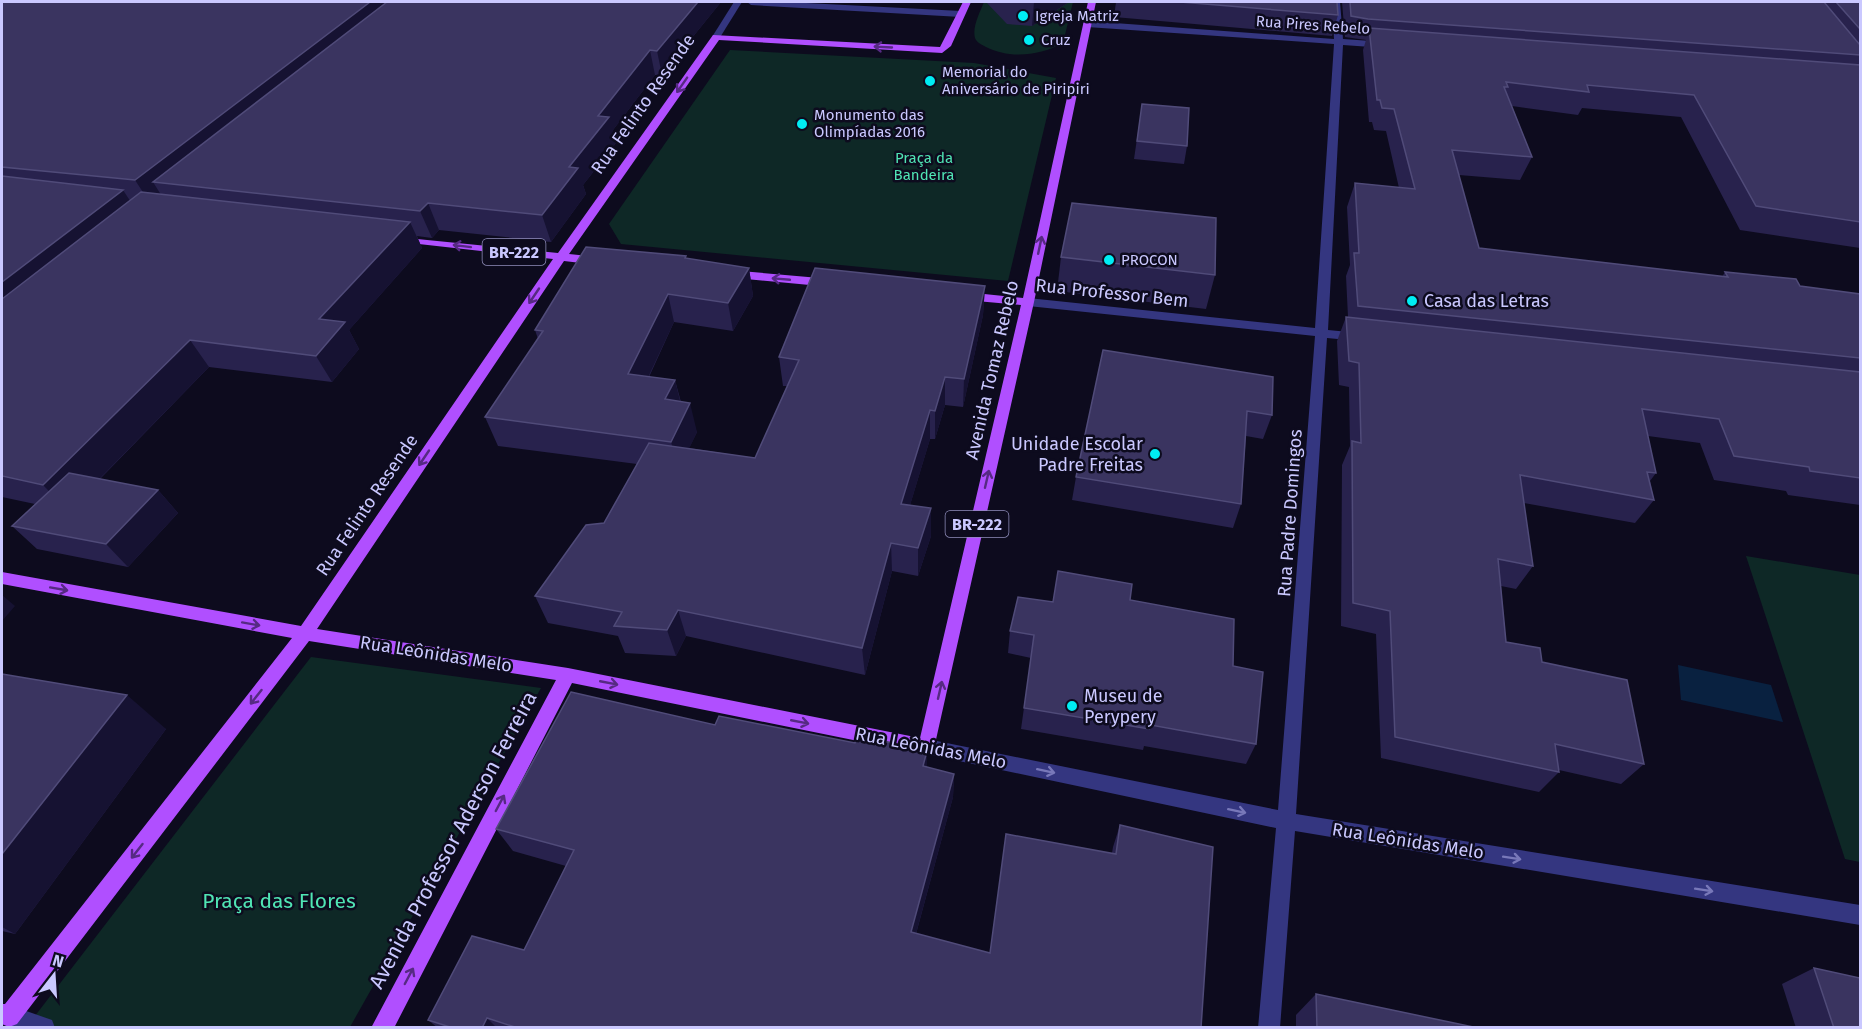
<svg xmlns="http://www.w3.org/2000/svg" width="1862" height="1029" viewBox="0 0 1862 1029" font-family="'Fira Sans',sans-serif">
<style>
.green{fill:#0e2826}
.water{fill:#092140}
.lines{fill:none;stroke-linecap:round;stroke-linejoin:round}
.minor{fill:#343680;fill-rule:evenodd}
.major{fill:#b04fff;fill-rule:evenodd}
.wall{fill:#28224d}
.shaded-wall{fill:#161232}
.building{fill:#3a3460;stroke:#504b79;stroke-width:1.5}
.oneway{stroke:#562a83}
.oneway2{stroke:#7878b9}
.poi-dot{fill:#00edf3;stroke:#0d0b1e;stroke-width:2}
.labels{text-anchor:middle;stroke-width:5;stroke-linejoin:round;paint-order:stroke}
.far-poi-label{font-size:15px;fill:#cac8ff;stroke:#0d0b1e;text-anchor:start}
.far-street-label{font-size:15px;fill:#cac8ff;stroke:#0d0b1e}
.far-park-label{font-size:15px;fill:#50e4b4;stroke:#0d0b1e}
.shield{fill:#0d0b1e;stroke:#918fbc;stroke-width:1.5}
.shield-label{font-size:16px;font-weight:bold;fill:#cac8ff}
.street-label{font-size:18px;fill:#cac8ff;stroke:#0d0b1e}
.poi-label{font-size:18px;fill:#cac8ff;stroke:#0d0b1e;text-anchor:start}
.near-street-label{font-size:21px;fill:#cac8ff;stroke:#0d0b1e}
.near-park-label{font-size:21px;fill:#50e4b4;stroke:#0d0b1e}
</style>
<rect width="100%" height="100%" fill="#0d0b1e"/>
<g class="green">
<path d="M984,2H1073L1063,43C1039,56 1010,59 986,47C981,44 977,43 975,38C972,27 980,12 984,2Z"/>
<path d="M730,50L974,63L1056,78L1008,281L621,244L609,224Z"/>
<path d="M1746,556L1860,575V862L1845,859Z"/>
<path d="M311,657L541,688L350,1027L38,1028L28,1025Z"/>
</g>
<path class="water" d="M1678,665L1771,685L1783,722L1681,700Z"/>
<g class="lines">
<g class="minor">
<path d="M734,2H742L719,39H713L712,37Z"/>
<path d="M747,2H787L961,11L965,14L961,17L751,5Z"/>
<path d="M1332,2H1340L1343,39L1385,42L1390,45L1385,48L1343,45L1328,330L1359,333L1365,337L1359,341L1327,338L1296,814L1860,905V925L1295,831L1280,1028H1258L1276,828L921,753L918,747L921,741L927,739L1278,810L1315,336L1028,306L1022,302L1028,298L1315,328L1334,44L1087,27L1083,24L1087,21L1334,39Z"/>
<path d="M9,1005L52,1020L55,1028H11L2,1024V1008Z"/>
</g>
<g class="major">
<path d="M963,2H971L951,46L942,53L719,40L569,254L598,257L604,261L598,265L564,261L317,629L568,668L920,738L1021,305L965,300L959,296L965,292L1023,298L1088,2H1096L1034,302L933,753L927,755L572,683L394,1028H371L556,680L309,641L17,1024L9,1027L2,1024V1004H5L292,638L2,584V572L301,626L553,259L401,242L395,239L397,237L558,253L713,35L940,47Z"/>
<path d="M729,270L831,279L837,283L831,287L725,277L723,274Z"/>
</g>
</g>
<g class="wall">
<path d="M2,2H721L662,75H655L613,130L616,143L583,185L586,194L551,242L439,230L432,238L417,236L422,248L349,330L359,349L332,382L209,367L100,479L158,490L178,513L128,567L37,549L12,526L35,504L2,497Z"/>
<path d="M986,2H1069L1032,26L1007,24Z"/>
<path d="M1116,2H1337L1338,15L1332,36L1114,17Z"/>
<path d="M1342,2H1860V248L1740,230L1681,117L1582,108L1578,115L1512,106L1532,157L1520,180L1459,175L1479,248L1722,277L1725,272L1800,286L1860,294V505L1788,495L1786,491L1714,480L1700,443L1648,436L1656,473L1650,481L1654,500L1635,523L1524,503L1533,566L1516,589L1501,586L1506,642L1542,662L1644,764L1621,784L1559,770V772L1539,792L1381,758L1376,634L1341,626L1342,465L1350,446L1349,387L1339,385L1337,341L1346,317H1348L1346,276L1350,265L1347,207L1355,183L1399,188L1386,131L1374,130L1372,122H1369L1363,50L1366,40L1345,37Z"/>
<path d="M1142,104L1187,146L1184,164L1134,159Z"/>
<path d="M1061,257L1215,275L1206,309L1057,291Z"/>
<path d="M687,259L749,268L753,296L733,331L674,322L649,377L675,380L681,402L697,432L689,448L755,458L787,386H783L779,357L985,286L983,315L963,407L945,405L935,439H930L910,505L931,536L918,576L892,571L865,675L686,636L676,656L625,653L618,636L548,623L535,596L604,523L637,464L498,446L485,417L538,339L535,330Z"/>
<path d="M1103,350L1272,415L1263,439L1246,436L1241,504L1233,528L1072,500L1076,477Z"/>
<path d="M1130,600L1233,666L1256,744L1246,764L1144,746L1143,750L1021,729L1031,658L1008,653L1010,631L1053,602Z"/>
<path d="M2,674L166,729L15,934L2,931Z"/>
<path d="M715,725L927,767L954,774L953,797L916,934L990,953L1112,853L1113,847L1120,825L1201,1028H438L428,1020L524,950L566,866L513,851L496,829Z"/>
<path d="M1814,968L1860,1028H1796L1782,984Z"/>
<path d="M1316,994L1478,1028H1296V1015Z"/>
</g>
<g class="shaded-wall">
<path d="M370,2H409L153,182L163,198L152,206L135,180Z"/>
<path d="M698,2H721L662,75L657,51Z"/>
<path d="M1034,2H1069L1032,26Z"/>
<path d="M650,50L655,75L613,130L616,143L583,185L586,194L551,242L542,215L598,116Z"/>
<path d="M123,190L140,216L2,327V282Z"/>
<path d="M428,203L439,230L432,238L420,211Z"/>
<path d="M410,222L422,248L349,330L359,349L332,382L316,356L319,319Z"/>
<path d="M749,268L753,296L733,331L728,303Z"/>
<path d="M985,286L983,315L963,407L964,379Z"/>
<path d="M668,294L674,322L636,403L628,374Z"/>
<path d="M190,340L209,367L68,511L43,485Z"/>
<path d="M945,377V405L935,439V411Z"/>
<path d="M675,380L682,409L665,399Z"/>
<path d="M690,403L697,432L679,470L671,442Z"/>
<path d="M930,410V439L902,532L901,504Z"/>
<path d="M158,490L178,513L128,567L106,544Z"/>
<path d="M931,508V536L918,576V548Z"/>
<path d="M891,543L892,571L865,675L862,648Z"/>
<path d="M2,595L15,606L2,621Z"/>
<path d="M678,610L686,636L676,656L667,630Z"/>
<path d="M127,695L166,729L15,934L2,927V854Z"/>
<path d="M927,751V775L923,766Z"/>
<path d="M954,774L953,797L911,952V932Z"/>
<path d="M487,1018L497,1028H482Z"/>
</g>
<g class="building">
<path d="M2,2H370L135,180L2,167Z"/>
<path d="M387,2H698L657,51L650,50L598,116L609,117L569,167L578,168L542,215L428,203L420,211L153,182Z"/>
<path d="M1180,2H1337L1338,15Z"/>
<path d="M1350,2H1824L1860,45V55L1368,19L1351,16Z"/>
<path d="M1836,2H1860V29Z"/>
<path d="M1369,28L1860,65V222L1756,206L1694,95L1587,85L1589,92L1506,82L1508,87H1504L1532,157L1452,150L1479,248L1728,277L1725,272L1796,279L1800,286L1860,294V358L1358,306L1354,253H1359L1355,183L1415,189L1394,109L1382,108L1380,100H1377Z"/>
<path d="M1142,104L1189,108L1187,146L1137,141Z"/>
<path d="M2,176L123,190L2,282Z"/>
<path d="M141,192L410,222L319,319L345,322L316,356L190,340L43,485L2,476V299Z"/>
<path d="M1072,203L1216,218L1215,275L1061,257Z"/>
<path d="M586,247L686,256L685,258L749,268L728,303L668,294L628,374L675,380L665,399L690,403L671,442L485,417L543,331L535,330Z"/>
<path d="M815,268L985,286L964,379L945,377L935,411L930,410L901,504L931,508L918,548L891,543L862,648L678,610L667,630L614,626L622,612L535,596L586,525L604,523L649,443L755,458L799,360L779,357Z"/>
<path d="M1346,317L1860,372V478L1810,471L1809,467L1734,456L1719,419L1642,409L1656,473L1647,472L1654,500L1520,475L1533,566L1498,559L1506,642L1540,648L1542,662L1627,680L1644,764L1555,744L1559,772L1395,737L1390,611L1353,603L1352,441L1361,443L1359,363L1349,361Z"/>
<path d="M1103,350L1273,377L1272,415L1247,411L1241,504L1076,477Z"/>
<path d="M69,473L158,490L106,544L12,526Z"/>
<path d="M1058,571L1132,584L1130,600L1234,619L1233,666L1263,672L1256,744L1151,725L1149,729L1024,708L1034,635L1010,631L1018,597L1053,602Z"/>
<path d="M2,674L127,695L2,854Z"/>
<path d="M571,692L715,725L719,716L855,743L858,735L927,751L923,766L954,774L911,932L990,953L1006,834L1116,854L1120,825L1213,847L1201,1028H518L487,1018L482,1028H453L428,1020L472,936L524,950L574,850L496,829Z"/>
<path d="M1814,968L1860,978V1028H1834Z"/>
<path d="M1316,994L1478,1028H1317Z"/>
</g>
<defs><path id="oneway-shaft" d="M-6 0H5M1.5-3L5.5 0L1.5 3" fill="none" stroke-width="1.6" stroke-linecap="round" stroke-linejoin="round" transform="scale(1.5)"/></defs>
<g class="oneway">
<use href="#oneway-shaft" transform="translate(883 47) rotate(-177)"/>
<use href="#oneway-shaft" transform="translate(682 85) rotate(125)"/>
<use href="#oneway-shaft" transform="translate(1040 245) rotate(-78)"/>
<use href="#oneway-shaft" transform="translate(462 246) rotate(-173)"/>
<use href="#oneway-shaft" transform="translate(781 279) rotate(-175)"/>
<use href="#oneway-shaft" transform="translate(534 296) rotate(124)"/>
<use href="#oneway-shaft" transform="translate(424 458) rotate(124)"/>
<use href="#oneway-shaft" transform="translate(987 479) rotate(-77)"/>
<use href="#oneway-shaft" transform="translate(59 589) rotate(10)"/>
<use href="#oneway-shaft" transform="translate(251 624) rotate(10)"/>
<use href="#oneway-shaft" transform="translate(609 683) rotate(11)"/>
<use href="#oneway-shaft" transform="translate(940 690) rotate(-77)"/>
<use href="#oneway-shaft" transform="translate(256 697) rotate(128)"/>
<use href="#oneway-shaft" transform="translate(800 722) rotate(11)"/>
<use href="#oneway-shaft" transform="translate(500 803) rotate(-62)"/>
<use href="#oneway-shaft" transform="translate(137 851) rotate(128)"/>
<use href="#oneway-shaft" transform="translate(409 976) rotate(-62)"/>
</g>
<g class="oneway2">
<use href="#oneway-shaft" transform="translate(1046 771) rotate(12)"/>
<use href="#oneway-shaft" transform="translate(1237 811) rotate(12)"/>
<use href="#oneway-shaft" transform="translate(1512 858) rotate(9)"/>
<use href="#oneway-shaft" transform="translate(1704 890) rotate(9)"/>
</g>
<g class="poi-dot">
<circle cx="1023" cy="16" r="6"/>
<circle cx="1029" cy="40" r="6"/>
<circle cx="930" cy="81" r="6"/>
<circle cx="802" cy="124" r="6"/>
<circle cx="1109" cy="260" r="6"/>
<circle cx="1412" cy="301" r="6"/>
<circle cx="1155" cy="454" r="6"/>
<circle cx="1072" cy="706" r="6"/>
</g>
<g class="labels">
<g class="far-poi-label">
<text x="1035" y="21">Igreja Matriz</text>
<text x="1041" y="45">Cruz</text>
<text x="942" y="77">Memorial do<tspan x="942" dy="17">Aniversário de Piripiri</tspan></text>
<text x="814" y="120">Monumento das<tspan x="814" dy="17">Olimpíadas 2016</tspan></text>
<text x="1121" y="265">PROCON</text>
</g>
<g class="far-street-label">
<text transform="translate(1313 25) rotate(4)" y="5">Rua Pires Rebelo</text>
</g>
<g class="far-park-label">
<text x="924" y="163">Praça da<tspan x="924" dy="17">Bandeira</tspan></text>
</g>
<g class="shield">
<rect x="482.5" y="239" width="63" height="26" rx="4.5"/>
<rect x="945.5" y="511" width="63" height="26" rx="4.5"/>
</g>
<g class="shield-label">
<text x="514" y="258">BR-222</text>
<text x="977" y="530">BR-222</text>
</g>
<g class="street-label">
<text transform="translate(643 104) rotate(-55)" y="6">Rua Felinto Resende</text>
<text transform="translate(1112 293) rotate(6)" y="6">Rua Professor Bem</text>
<text transform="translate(992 370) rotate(-77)" y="6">Avenida Tomaz Rebelo</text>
<text transform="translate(367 505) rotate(-56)" y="6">Rua Felinto Resende</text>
<text transform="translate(1290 513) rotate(-86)" y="6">Rua Padre Domingos</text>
<text transform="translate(436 654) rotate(9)" y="6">Rua Leônidas Melo</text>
<text transform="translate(931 748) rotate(11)" y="6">Rua Leônidas Melo</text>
<text transform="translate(1408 841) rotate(9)" y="6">Rua Leônidas Melo</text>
</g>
<g class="poi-label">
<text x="1424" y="307">Casa das Letras</text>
<text x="1143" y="450" text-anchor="end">Unidade Escolar<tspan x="1143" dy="21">Padre Freitas</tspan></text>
<text x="1084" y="702">Museu de<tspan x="1084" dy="21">Perypery</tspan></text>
</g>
<g class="near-street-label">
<text transform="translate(453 840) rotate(-62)" y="7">Avenida Professor Aderson Ferreira</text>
</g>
<g class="near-park-label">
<text x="279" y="908">Praça das Flores</text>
</g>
</g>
<rect width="1862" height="1029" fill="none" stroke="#cac8ff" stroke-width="6"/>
<g transform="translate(54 975) rotate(17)" stroke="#0d0b1e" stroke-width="4.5" paint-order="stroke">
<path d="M0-4.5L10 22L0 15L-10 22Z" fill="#cac8ff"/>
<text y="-9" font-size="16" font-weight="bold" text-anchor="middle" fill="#cac8ff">N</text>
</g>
</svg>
